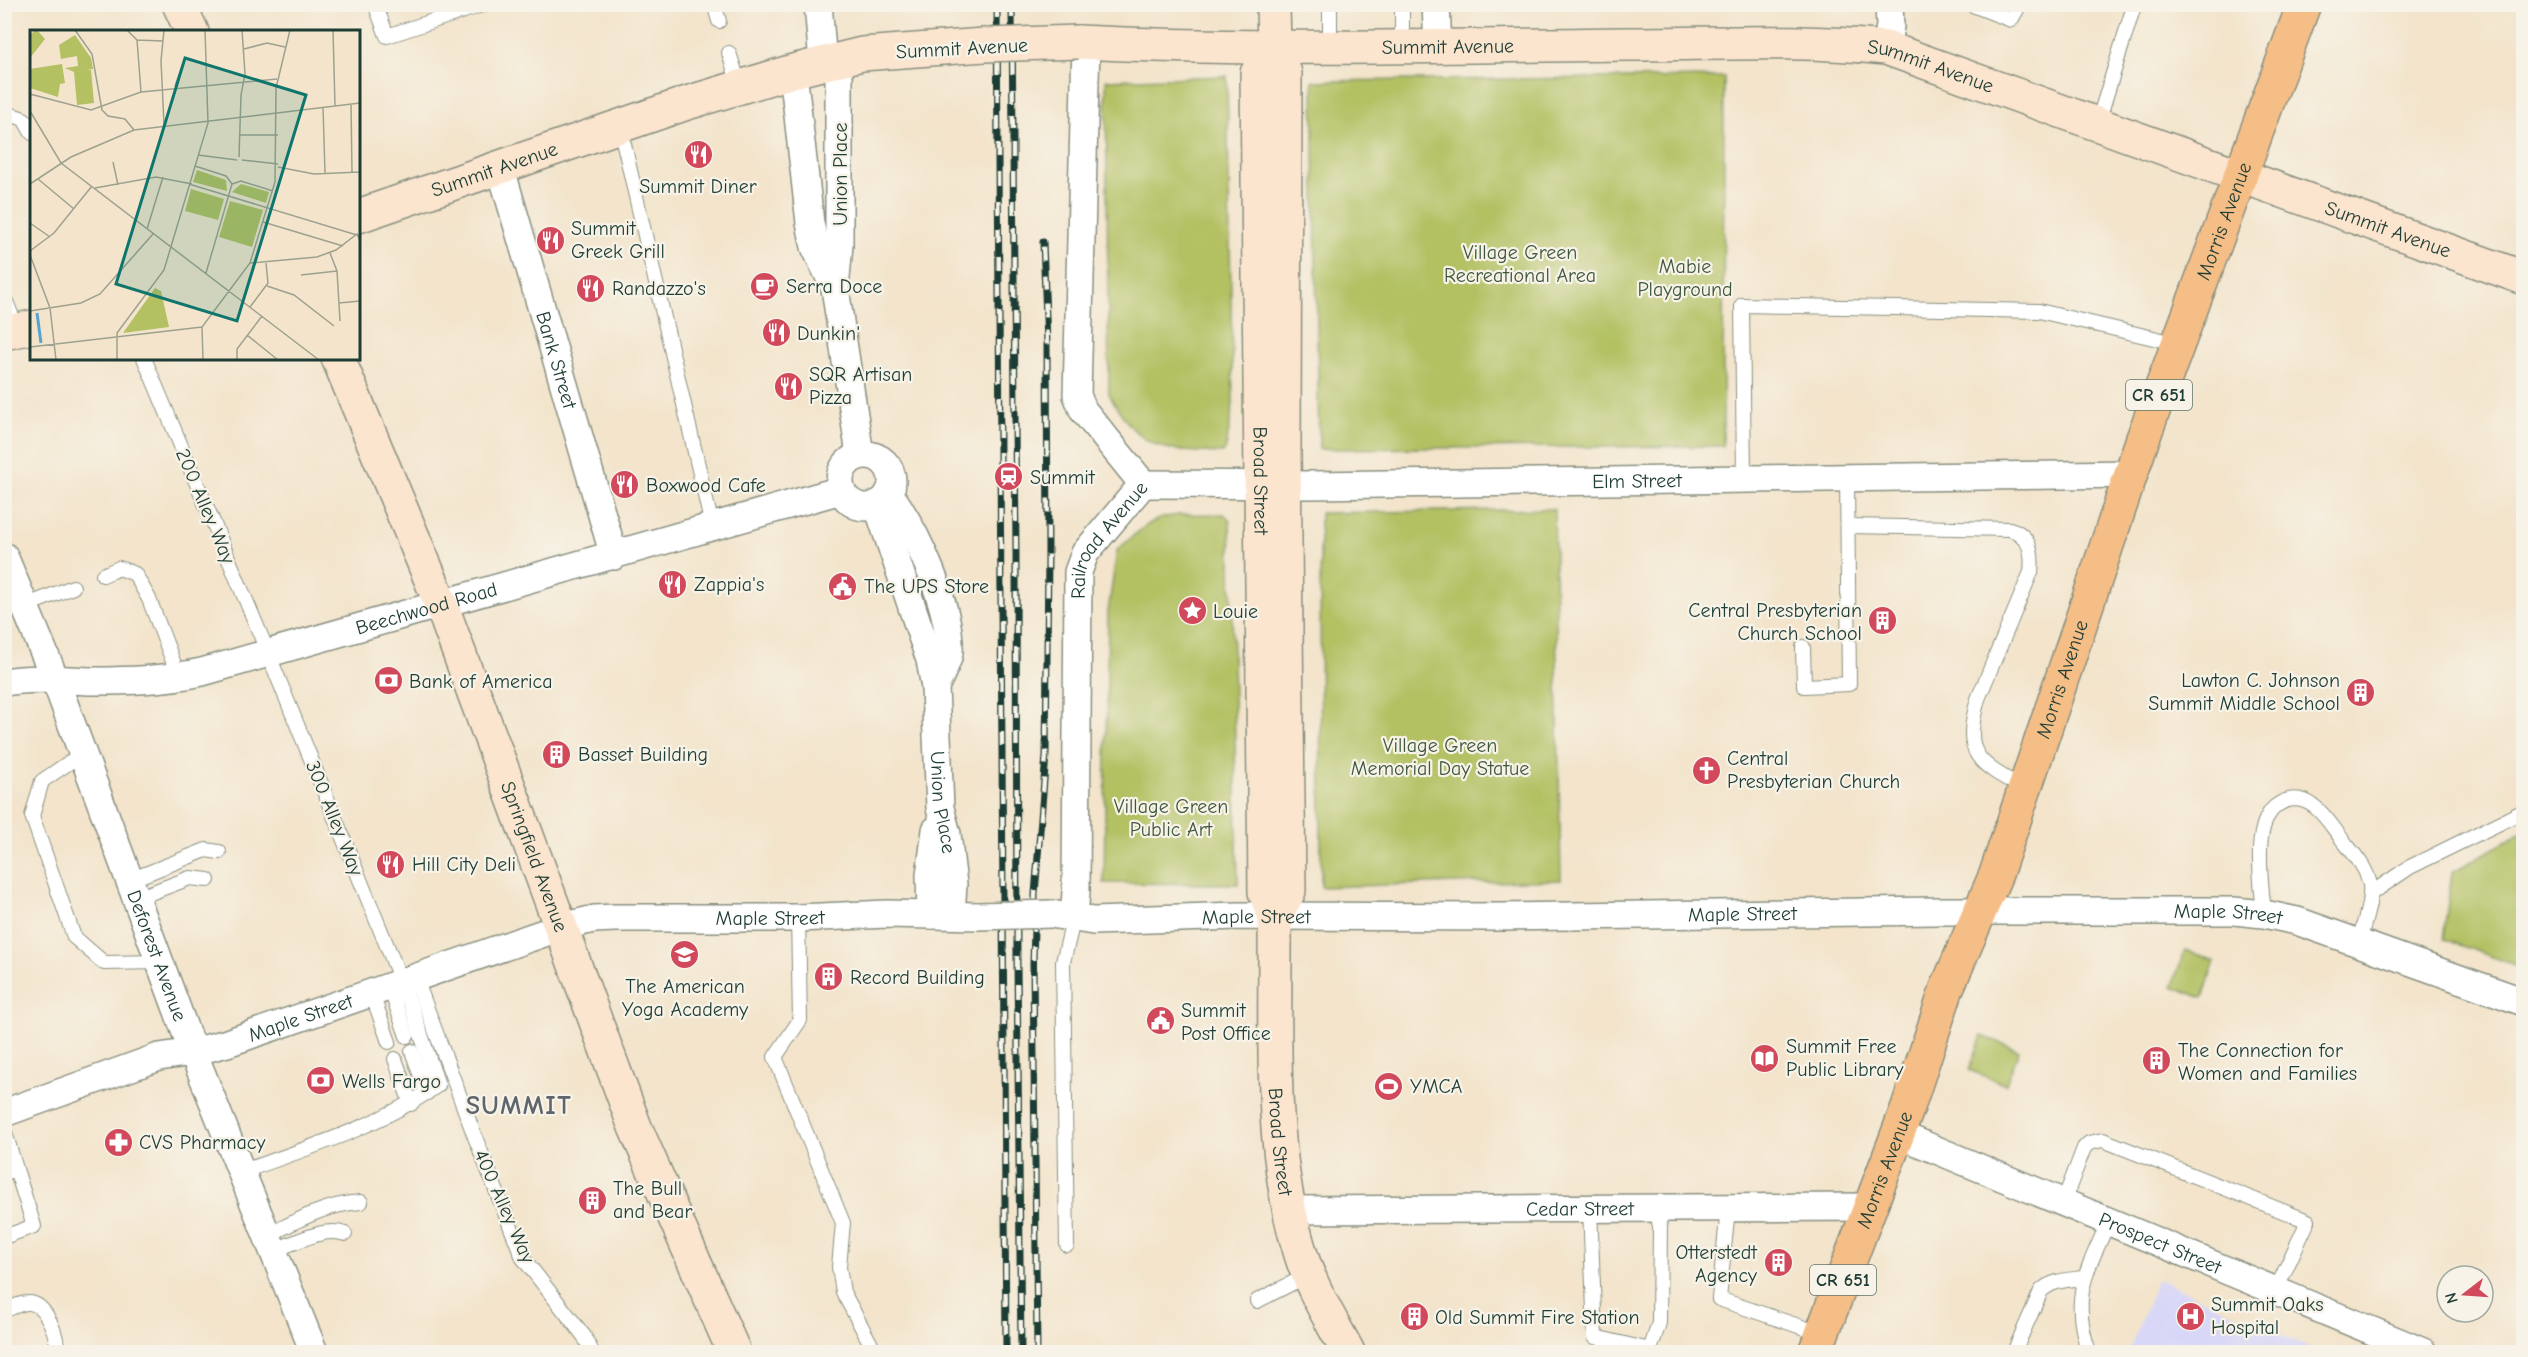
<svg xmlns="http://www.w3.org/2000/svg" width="2528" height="1357" viewBox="0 0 2528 1357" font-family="'Comic Neue',sans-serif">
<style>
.built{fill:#d8d7f8}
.green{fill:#b3c163;stroke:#697f4c;stroke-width:1.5}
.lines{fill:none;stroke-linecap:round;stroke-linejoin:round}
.lane-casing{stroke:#899080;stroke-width:16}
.street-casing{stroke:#899080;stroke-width:30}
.secondary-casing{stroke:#899080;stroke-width:36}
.primary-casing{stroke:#899080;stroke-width:36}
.lane{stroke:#fff;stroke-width:14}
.street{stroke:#fff;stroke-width:27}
.secondary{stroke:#fbe5cf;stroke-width:33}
.primary{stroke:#f6be87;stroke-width:33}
.rail-casing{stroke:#1f3d34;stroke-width:7}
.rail{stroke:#f7f3e8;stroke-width:4.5;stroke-dasharray:14;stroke-linecap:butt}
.street-bridge-casing{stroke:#899080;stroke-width:30;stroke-linecap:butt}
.secondary-bridge-casing{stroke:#899080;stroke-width:36;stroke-linecap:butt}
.street-bridge{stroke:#fff;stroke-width:27}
.secondary-bridge{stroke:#fbe5cf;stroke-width:33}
.labels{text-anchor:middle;stroke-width:4.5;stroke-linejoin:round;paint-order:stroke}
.shield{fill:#f7f3e8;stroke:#60746a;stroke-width:1.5}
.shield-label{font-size:18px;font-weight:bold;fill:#1f3d34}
.street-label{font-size:20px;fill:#1f3d34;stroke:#f7f3e8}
.poi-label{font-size:20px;fill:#1f3d34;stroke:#f7f3e8;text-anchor:start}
.park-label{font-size:20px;fill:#3d573d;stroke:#f7f3e8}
.district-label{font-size:26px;font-weight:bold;letter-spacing:1.5px;fill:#5f646d;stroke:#f7f3e8}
.inset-river{fill:none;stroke:#58a4d0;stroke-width:3}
.inset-road{fill:none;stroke:#9ea18f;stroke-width:1.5}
.view{fill:#0f766e;fill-opacity:0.15;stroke:#0f766e;stroke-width:3}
.inset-edge{fill:none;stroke:#1f3d34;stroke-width:3}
</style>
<rect width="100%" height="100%" fill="#f7f3e8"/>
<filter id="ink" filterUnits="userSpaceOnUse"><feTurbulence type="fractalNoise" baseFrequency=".0167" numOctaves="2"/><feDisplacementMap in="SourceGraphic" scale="12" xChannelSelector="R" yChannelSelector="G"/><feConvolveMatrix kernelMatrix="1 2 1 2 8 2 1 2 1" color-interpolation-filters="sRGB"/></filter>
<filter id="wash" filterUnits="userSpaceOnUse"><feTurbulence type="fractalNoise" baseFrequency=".008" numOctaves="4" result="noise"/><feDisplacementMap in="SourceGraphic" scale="24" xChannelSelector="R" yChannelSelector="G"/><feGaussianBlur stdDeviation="1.35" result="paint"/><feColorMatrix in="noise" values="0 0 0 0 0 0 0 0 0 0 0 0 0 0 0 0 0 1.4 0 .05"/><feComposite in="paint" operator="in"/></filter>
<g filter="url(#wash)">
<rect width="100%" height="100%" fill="#f3e4cb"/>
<path class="built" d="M2158,1279L2318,1352H2128Z"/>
<g class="green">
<path d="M1227,76L1233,405L1226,448L1223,453C1161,450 1142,453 1109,394L1106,80Z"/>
<path d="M1724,77L1723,446L1319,449L1313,81Z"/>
<path d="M1554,509L1561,880L1321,887L1320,513Z"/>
<path d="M1224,514L1230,520L1238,884L1104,883L1108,612L1117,550C1129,540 1140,528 1154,521C1174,512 1202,515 1224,514Z"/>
<path d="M2523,832V968L2443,939L2452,872Z"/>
<path d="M2185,950L2215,961L2203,998L2172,987Z"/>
<path d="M1982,1036L2019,1050L2006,1084L1969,1070Z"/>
</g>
</g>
<g filter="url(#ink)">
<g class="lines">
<defs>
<g id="lane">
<path d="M375,4L387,36L485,4"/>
<path d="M714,4L719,21"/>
<path d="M1330,4V48"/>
<path d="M1402,4V48"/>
<path d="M1970,4L2011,20L2020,4"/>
<path d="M729,53L740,87"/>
<path d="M4,112L24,119L32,133"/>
<path d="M2097,125L2134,6L2129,4"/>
<path d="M620,127L712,526"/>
<path d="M4,297L18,331"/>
<path d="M144,358L261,636L411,1005L438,1085C380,1126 308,1148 241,1172"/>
<path d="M1744,479L1742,305L2039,311L2179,344"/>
<path d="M1848,526L2010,529C2030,535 2033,553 2031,572L1978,699C1962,756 1978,763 2025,789"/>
<path d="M103,575L119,568L135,574L149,599L179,677"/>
<path d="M25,606L73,587"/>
<path d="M1803,647L1804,686L1849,684L1847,478"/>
<path d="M83,753L42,781L32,816L74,937L104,963L160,962"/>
<path d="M130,880L206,850L219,852"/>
<path d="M2370,894L2410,867L2524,811"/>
<path d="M137,898L190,878L208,880"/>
<path d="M2264,914C2262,883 2248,814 2285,801C2312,792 2328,821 2341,838C2352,852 2367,867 2370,885C2372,903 2363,924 2359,943"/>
<path d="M798,918L800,1020L775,1057L843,1223L839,1267L843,1292L875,1352"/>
<path d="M416,979L475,1137L523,1258L584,1336L592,1352"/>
<path d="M390,988L407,1036"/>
<path d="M372,994L389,1042"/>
<path d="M412,1051L427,1093"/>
<path d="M395,1059L411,1104"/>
<path d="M4,1129L16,1169L4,1173"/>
<path d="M2063,1203L2084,1148L2089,1143L2103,1140L2308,1221L2276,1290"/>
<path d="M1590,1208L1595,1337L1650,1350L1659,1323L1660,1228L1657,1208"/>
<path d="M1728,1208L1719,1299L1822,1334"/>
<path d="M267,1236C297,1220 327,1204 361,1202"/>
<path d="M4,1237L34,1226L16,1169"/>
<path d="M1067,1245L1063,962L1074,917"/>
<path d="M273,1250C295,1244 323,1226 345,1234"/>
<path d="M1257,1301L1308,1275"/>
<path d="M4,1310C12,1308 20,1303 28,1303C46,1302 59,1338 57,1352"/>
<path d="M2014,1352L2041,1291C2052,1280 2068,1280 2083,1278"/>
<path d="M2089,1352C2070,1297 2086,1273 2108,1223"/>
</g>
<g id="street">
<path d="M818,4L823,63"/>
<path d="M1436,4L1438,48"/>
<path d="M1086,43L1077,395L1083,410L1143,484"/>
<path d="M1886,48L1890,26L1889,4"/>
<path d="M839,59V245L835,288L860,455"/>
<path d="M793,71L810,223L815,247L835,288"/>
<path id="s1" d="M500,166L614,556"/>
<circle cx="866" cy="481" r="26"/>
<path id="s2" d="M1143,484L1312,485L2131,474"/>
<path d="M889,493C915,529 952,607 949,653C948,663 939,677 935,687"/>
<path id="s3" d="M877,504L930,660L935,687L940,808L947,834L953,884L951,915"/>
<path id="s4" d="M4,556L55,679L193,1052L314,1352"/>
<path id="s5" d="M4,682C33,677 63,680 92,681C129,681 165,680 202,672L841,490"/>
<path id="s6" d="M1051,914L1093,921L1238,916L1501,917L1938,911H2234L2264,914L2297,921L2524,1002"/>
<path d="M931,915L930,875L936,830"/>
<path id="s7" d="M1074,917L1076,892L1078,572L1085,553L1143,484"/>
<path id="s8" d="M4,1113L159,1057L193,1052L227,1043L561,927L594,919L615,918H798L887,914L978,916"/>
<path id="s9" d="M1898,1134L2423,1352"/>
<path id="s10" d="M1289,1210L1871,1207"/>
</g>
<g id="secondary">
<path d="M179,4L192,32"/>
<path d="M1273,4L1274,48L1285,73L1284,454L1289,891L1275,917"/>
<path id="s11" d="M1078,42C1261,51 1444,46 1627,44C1713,44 1800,39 1886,48L2524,278"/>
<path id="s12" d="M1274,48L1257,73L1265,892L1275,917C1276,1030 1267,1150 1302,1258C1313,1291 1332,1322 1348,1352"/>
<path id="s13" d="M358,216L687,103L793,71L862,54L984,45"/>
<path d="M4,333L32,327"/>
<path id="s14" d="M338,358L441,604L635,1127L734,1352"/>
</g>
<g id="primary">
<path id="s15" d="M1815,1352L1908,1107L1947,988L1996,874L2142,441L2304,4"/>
</g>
</defs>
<use href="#lane" class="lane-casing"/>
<use href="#street" class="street-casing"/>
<use href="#secondary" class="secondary-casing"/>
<use href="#primary" class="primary-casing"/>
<use href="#lane" class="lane"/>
<use href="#street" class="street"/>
<use href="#secondary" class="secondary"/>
<use href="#primary" class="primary"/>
<defs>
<g id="rail">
<path d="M997,4L1006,1352"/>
<path d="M1012,4L1016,555L1017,963L1021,1352"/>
<path d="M1037,1352L1033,963L1035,894L1046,755L1048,555L1047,343L1043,242"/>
</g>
</defs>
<use href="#rail" class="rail-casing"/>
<use href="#rail" class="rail"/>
<defs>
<path id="street-bridge" d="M978,916L1051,914"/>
<path id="secondary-bridge" d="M984,45L1078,42"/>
</defs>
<use href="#street-bridge" class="street-bridge-casing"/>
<use href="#secondary-bridge" class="secondary-bridge-casing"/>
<use href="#street-bridge" class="street-bridge"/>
<use href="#secondary-bridge" class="secondary-bridge"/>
</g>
</g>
<defs>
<symbol id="restaurant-disc" viewBox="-11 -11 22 22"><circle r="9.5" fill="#d1495b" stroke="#f7f3e8"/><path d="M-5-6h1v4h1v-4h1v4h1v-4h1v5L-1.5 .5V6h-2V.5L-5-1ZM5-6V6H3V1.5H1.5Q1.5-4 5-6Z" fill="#fff"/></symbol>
<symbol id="cafe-disc" viewBox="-11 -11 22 22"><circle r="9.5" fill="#d1495b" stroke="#f7f3e8"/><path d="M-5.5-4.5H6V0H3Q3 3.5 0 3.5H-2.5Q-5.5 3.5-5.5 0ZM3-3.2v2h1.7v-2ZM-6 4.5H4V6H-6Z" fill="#fff"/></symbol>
<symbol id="station-disc" viewBox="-11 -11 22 22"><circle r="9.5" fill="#d1495b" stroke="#f7f3e8"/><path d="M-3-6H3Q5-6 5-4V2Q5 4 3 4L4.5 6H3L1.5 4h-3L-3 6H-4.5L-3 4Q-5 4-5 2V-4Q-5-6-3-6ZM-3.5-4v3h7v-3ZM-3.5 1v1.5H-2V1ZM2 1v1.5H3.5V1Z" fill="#fff"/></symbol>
<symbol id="civic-disc" viewBox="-11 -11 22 22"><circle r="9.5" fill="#d1495b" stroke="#f7f3e8"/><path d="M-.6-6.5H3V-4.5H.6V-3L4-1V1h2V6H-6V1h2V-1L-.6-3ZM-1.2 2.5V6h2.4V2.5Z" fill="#fff"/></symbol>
<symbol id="sight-disc" viewBox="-11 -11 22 22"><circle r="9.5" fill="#d1495b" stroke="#f7f3e8"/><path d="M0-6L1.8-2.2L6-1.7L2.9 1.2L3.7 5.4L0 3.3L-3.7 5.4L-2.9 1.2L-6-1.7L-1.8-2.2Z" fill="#fff"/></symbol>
<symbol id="building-disc" viewBox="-11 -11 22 22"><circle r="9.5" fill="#d1495b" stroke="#f7f3e8"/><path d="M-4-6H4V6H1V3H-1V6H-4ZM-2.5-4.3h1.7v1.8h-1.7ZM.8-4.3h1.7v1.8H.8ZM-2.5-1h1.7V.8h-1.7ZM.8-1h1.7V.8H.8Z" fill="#fff"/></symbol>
<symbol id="bank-disc" viewBox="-11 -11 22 22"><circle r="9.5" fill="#d1495b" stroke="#f7f3e8"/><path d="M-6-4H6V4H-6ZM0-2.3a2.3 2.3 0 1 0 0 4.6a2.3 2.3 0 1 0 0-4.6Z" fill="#fff"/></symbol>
<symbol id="church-disc" viewBox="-11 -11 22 22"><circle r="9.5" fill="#d1495b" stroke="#f7f3e8"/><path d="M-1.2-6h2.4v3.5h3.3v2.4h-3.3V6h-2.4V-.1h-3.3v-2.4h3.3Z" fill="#fff"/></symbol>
<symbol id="school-disc" viewBox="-11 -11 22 22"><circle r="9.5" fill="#d1495b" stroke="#f7f3e8"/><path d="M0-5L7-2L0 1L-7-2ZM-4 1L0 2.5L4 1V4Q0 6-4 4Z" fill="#fff"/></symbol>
<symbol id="library-disc" viewBox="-11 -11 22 22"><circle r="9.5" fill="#d1495b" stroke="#f7f3e8"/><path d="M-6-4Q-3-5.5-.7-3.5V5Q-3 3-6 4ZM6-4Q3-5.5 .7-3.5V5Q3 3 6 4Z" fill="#fff"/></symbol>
<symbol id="stadium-disc" viewBox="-11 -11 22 22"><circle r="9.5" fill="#d1495b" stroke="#f7f3e8"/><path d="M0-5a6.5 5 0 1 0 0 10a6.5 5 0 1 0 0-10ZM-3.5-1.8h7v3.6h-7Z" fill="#fff"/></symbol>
<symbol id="pharmacy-disc" viewBox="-11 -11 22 22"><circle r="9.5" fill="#d1495b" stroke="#f7f3e8"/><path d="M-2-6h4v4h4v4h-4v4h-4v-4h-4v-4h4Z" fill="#fff"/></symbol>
<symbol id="hospital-disc" viewBox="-11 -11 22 22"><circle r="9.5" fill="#d1495b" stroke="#f7f3e8"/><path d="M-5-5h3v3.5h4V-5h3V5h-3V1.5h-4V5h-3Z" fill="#fff"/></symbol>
</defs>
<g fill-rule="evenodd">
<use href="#restaurant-disc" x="682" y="138" width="33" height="33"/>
<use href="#restaurant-disc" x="534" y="224" width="33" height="33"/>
<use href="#cafe-disc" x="748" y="270" width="33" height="33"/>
<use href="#restaurant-disc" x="574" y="272" width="33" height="33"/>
<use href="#restaurant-disc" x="760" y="316" width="33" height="33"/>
<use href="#restaurant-disc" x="772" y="370" width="33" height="33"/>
<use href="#station-disc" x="992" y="460" width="33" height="33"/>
<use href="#restaurant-disc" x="608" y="468" width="33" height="33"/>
<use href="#restaurant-disc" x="656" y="568" width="33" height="33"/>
<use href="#civic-disc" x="826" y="570" width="33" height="33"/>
<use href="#sight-disc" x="1176" y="594" width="33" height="33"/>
<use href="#building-disc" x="1866" y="604" width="33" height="33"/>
<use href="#bank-disc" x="372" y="664" width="33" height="33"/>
<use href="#building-disc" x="2344" y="676" width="33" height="33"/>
<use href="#building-disc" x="540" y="738" width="33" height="33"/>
<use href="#church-disc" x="1690" y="754" width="33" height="33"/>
<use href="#restaurant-disc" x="374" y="848" width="33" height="33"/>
<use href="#school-disc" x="668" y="938" width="33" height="33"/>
<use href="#building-disc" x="812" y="960" width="33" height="33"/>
<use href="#civic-disc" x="1144" y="1004" width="33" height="33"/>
<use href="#library-disc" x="1748" y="1042" width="33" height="33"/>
<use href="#building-disc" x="2140" y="1044" width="33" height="33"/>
<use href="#bank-disc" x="304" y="1064" width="33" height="33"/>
<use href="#stadium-disc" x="1372" y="1070" width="33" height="33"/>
<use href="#pharmacy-disc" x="102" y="1126" width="33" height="33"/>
<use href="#building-disc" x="576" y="1184" width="33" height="33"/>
<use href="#building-disc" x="1762" y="1246" width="33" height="33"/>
<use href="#hospital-disc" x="2174" y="1300" width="33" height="33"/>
<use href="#building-disc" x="1398" y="1300" width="33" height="33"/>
</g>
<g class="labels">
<g class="shield">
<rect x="2126" y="380" width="66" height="30" rx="4.5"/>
<rect x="1810" y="1265" width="66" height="30" rx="4.5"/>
</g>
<g class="shield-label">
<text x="2159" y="401">CR 651</text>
<text x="1843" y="1286">CR 651</text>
</g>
<g class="street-label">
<text dy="7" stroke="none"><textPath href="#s11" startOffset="370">Summit Avenue</textPath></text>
<text transform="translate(962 48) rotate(-3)" y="7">Summit Avenue</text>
<text dy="7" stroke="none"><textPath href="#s11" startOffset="856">Summit Avenue</textPath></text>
<text dy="7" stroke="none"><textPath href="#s13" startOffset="144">Summit Avenue</textPath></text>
<text transform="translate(840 174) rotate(-90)" y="7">Union Place</text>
<text dy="7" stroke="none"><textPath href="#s15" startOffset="1203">Morris Avenue</textPath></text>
<text dy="7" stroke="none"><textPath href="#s11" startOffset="1342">Summit Avenue</textPath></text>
<text dy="7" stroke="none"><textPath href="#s1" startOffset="202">Bank Street</textPath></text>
<text dy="7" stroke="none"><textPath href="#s12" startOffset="438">Broad Street</textPath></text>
<text dy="7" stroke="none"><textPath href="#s2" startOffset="494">Elm Street</textPath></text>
<text transform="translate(206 506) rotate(67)" y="7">200 Alley Way</text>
<text dy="7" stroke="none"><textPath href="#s7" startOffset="387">Railroad Avenue</textPath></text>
<text dy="7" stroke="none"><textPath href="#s5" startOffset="432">Beechwood Road</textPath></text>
<text dy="7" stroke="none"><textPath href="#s15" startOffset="717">Morris Avenue</textPath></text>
<text dy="7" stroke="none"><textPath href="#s3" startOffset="308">Union Place</textPath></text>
<text transform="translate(335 818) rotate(68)" y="7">300 Alley Way</text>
<text dy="7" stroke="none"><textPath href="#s14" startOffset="536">Springfield Avenue</textPath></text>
<text dy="7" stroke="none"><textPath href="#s6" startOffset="692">Maple Street</textPath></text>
<text dy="7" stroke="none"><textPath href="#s6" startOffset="1178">Maple Street</textPath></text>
<text dy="7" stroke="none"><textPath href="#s8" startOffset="798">Maple Street</textPath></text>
<text dy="7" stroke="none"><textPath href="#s6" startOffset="206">Maple Street</textPath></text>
<text dy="7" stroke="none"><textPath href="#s4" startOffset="428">Deforest Avenue</textPath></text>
<text dy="7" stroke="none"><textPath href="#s8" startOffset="312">Maple Street</textPath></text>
<text dy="7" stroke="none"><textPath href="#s12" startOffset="1101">Broad Street</textPath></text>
<text dy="7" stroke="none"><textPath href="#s15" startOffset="195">Morris Avenue</textPath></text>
<text transform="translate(505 1206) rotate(66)" y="7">400 Alley Way</text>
<text dy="7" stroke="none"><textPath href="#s10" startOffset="291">Cedar Street</textPath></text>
<text dy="7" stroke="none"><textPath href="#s9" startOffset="284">Prospect Street</textPath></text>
</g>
<g class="poi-label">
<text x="698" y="193" text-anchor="middle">Summit Diner</text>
<text x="571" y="235">Summit<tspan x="571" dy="23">Greek Grill</tspan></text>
<text x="786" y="293">Serra Doce</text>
<text x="612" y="295">Randazzo's</text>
<text x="797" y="340">Dunkin'</text>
<text x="809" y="381">SQR Artisan<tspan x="809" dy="23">Pizza</tspan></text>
<text x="1030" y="484">Summit</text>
<text x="646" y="492">Boxwood Cafe</text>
<text x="694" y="591">Zappia's</text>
<text x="864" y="593">The UPS Store</text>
<text x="1862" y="617" text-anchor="end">Central Presbyterian<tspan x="1862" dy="23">Church School</tspan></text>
<text x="1213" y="618">Louie</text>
<text x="2340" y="687" text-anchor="end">Lawton C. Johnson<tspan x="2340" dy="23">Summit Middle School</tspan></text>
<text x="409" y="688">Bank of America</text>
<text x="578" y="761">Basset Building</text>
<text x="1727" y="765">Central<tspan x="1727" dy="23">Presbyterian Church</tspan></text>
<text x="412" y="871">Hill City Deli</text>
<text x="850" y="984">Record Building</text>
<text x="685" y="993" text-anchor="middle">The American<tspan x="685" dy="23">Yoga Academy</tspan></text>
<text x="1181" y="1017">Summit<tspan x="1181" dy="23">Post Office</tspan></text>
<text x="1786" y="1053">Summit Free<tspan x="1786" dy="23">Public Library</tspan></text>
<text x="2178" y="1057">The Connection for<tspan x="2178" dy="23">Women and Families</tspan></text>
<text x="342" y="1088">Wells Fargo</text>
<text x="1410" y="1093">YMCA</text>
<text x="139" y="1149">CVS Pharmacy</text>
<text x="613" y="1195">The Bull<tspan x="613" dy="23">and Bear</tspan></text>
<text x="1757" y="1259" text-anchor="end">Otterstedt<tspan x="1757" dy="23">Agency</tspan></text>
<text x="2211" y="1311">Summit Oaks<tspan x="2211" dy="23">Hospital</tspan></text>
<text x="1435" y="1324">Old Summit Fire Station</text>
</g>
<g class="park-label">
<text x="1520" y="259">Village Green<tspan x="1520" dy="23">Recreational Area</tspan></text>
<text x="1685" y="273">Mabie<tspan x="1685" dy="23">Playground</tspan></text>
<text x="1440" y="752">Village Green<tspan x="1440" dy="23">Memorial Day Statue</tspan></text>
<text x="1171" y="813">Village Green<tspan x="1171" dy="23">Public Art</tspan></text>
</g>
<g class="district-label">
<text x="519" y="1114">SUMMIT</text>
</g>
</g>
<g transform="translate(30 30)">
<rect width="330" height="330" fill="#f3e4cb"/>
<path d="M7,0L15,9L0,28V4ZM45,5L61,28L63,39L56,40H61L64,73L47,75L44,42L35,38L48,36L47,26L31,29L29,15ZM32,34L35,53L30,54L28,67L0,58V39ZM167,140L196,150L197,161L163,152ZM211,154L239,162L236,173L202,162ZM161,159L194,169L188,190L155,181ZM200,171L233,180L222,217L189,207ZM125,258L131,261L139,297L93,303Z" fill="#b3c163"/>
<path class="inset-river" d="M7,283L11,313"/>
<path class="inset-road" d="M45,0L62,24L72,80L78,86L95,89L104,100M97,0L107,10L133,11M303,0L305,76M107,10L111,62M214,19L237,13L255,17M145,56L153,33M0,64L61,80L111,62L247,49M321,74L322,142M293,77L295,143M0,81L31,133L289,330M134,94L131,31L134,0M210,105H248M168,125L207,130M209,127L211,65L215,44L212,0M212,130L248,134M83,132L88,155M165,136L196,146L202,154M248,137L284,144L330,142M8,149L44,179M0,154L41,127L104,100L330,73M159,154L330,206M202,154L211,151L243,161M65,158L126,147L162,154M233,192L313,216M0,193L20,207M117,199L133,147M0,221L24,203L62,156M300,223L307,241L310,291M0,225L20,278L26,330M220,233L287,227L306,220L327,204L330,211M176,243L202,154M271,245L307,241M237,256L264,265L304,296M309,273L330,271M220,277L238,253L236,233M0,281L51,273L70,264L123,204M217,305L248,330M0,317L172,297M87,330V303L134,240L178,93L175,0M173,330L172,297L220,233L245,152L246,58L260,0M207,330V319L232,286"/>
<path class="view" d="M155,28L276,65L207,291L86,254Z"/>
<rect width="330" height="330" class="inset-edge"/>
</g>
<rect width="2528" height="1357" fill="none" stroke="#f7f3e8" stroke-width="24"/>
<g transform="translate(2465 1294) rotate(253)"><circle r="28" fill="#f7f3e8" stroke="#a1aaa0" stroke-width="1.5"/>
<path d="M0-4.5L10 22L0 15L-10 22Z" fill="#d1495b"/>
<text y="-9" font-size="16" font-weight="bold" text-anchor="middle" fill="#1f3d34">N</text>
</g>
</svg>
